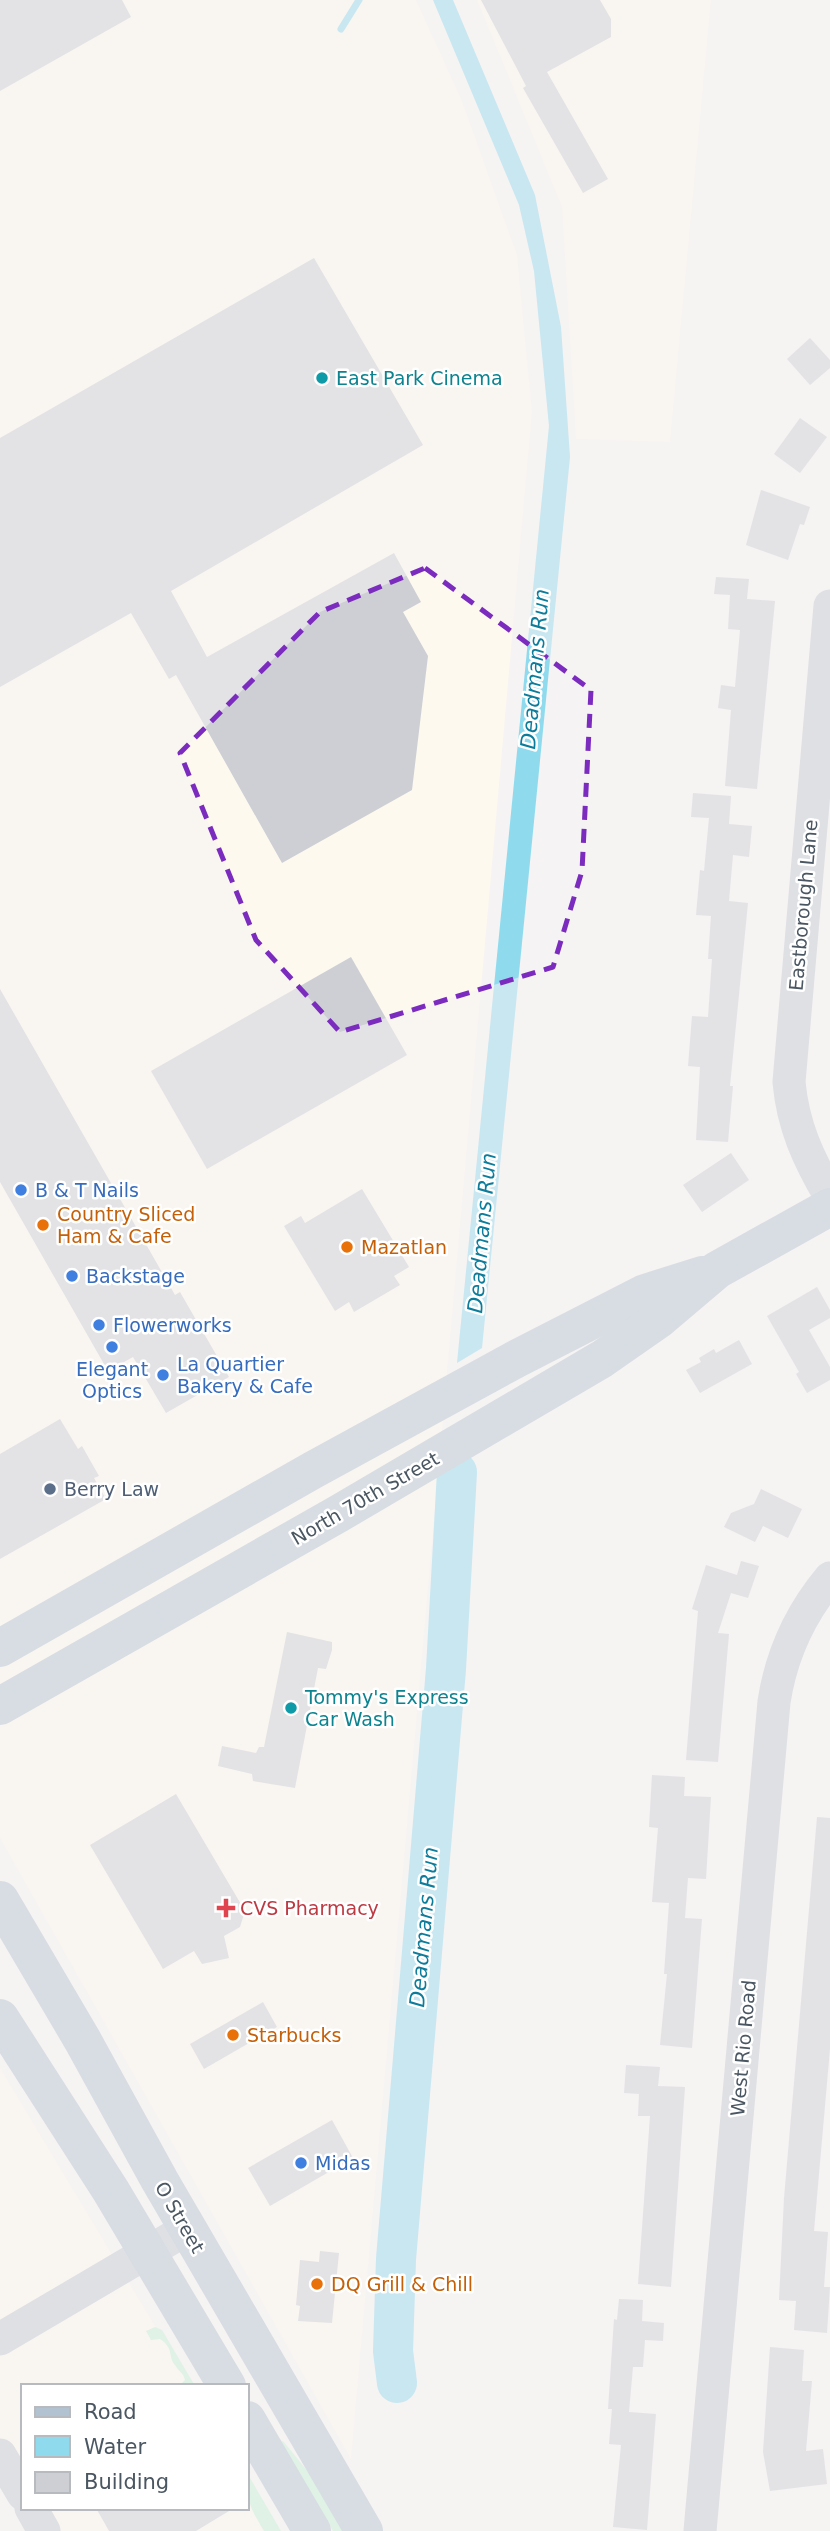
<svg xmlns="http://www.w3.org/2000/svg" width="830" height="2531" viewBox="0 0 830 2531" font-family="'DejaVu Sans',sans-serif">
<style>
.commercial{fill:#fdf9ef}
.green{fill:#c3f1d5}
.water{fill:#90daee}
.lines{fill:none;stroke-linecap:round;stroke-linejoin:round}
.stream{stroke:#90daee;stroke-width:7}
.river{stroke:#90daee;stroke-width:40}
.building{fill:#cdcfd5}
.minor{stroke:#c1cad2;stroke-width:33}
.major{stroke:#b3c2d1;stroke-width:38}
.marked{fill:none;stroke:#7b2cbf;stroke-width:5;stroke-dasharray:14 9;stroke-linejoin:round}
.culture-dot{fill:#0f9aa8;stroke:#fff;stroke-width:2.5}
.shop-dot{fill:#3f7fe0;stroke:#fff;stroke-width:2.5}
.food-dot{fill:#e8710a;stroke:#fff;stroke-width:2.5}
.service-dot{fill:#5c6f8a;stroke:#fff;stroke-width:2.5}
.health-dot{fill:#e0444e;stroke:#fff;stroke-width:2.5}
.labels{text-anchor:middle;stroke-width:5;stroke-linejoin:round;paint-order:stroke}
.culture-label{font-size:19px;fill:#0d838f;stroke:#fff;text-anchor:start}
.street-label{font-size:19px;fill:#4a5661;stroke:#fff}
.shop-label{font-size:19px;fill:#366cbe;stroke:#fff;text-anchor:start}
.food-label{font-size:19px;fill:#c56008;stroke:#fff;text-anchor:start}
.service-label{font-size:19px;fill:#4e5e75;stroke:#fff;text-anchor:start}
.health-label{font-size:19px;fill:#be3a42;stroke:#fff;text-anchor:start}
.water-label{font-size:21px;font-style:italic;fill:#0c7c9b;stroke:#fff}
</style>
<rect width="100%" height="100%" fill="#f5f3f3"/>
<g class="commercial">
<path d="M0,0H416L462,101L517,255L532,412L351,2459L0,1838Z"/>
<path d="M477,0H711L670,442L576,439L562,207Z"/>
<path d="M0,2068L191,2386H23V2494L0,2455Z"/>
<path d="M247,2482L275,2531H44L31,2508H247Z"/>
</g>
<g class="green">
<path d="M155,2327L162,2330L195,2386H179L185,2380C183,2372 179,2372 175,2365C167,2355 175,2349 160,2339L151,2340L146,2331Z"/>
<path d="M283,2441L313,2478L347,2531H333L281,2442Z"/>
<path d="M247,2473L281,2531H264C249,2506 247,2502 247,2473Z"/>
</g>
<path class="water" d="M433,0H453L535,195L561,327L570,457L482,1348L457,1363L549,426L534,271L519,205Z"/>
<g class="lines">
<path class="stream" d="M341,29L359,0"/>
<path class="river" d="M397,2383L393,2351L396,2259L446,1669L457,1472"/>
</g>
<g class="building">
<path d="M0,0H122L131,17L0,91Z"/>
<path d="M481,0H600L611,19V37L547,72L608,179L583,193L523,88L526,86Z"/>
<path d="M314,258L423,445L171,591L207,657L394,553L421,602L403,612L428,656L412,790L282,863L176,675L169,679L131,613L0,687V438Z"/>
<path d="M810,338L830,360V368L810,385L787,359Z"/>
<path d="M800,418L827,437L800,473L774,454Z"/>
<path d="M761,490L810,507L804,525L800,524L788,560L746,545Z"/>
<path d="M716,577L749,579L747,599L775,601L757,789L725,786L731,710L718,708L721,685L735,687L740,630L728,629L730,595L714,594Z"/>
<path d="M693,793L731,796L729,824L752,826L749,857L733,855L729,901L748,903L730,1086H733L728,1142L696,1140L700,1067L688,1066L692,1016L708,1017L712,959H708L711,916L696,915L700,870L704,871L709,818L691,817Z"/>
<path d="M351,957L407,1055L207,1169L151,1071Z"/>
<path d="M0,989L175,1295L180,1292L229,1377L166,1413L133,1357L108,1371L0,1182Z"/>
<path d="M731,1153L749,1180L702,1212L683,1185Z"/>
<path d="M362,1189L409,1267L394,1276L400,1285L354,1312L349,1302L335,1311L284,1226L301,1216L305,1223Z"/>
<path d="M817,1287L830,1310V1318L809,1330L830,1367V1380L807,1393L796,1374L799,1372L767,1316Z"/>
<path d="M739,1340L752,1364L700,1393L686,1370L701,1362L699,1358L714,1349L716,1353Z"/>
<path d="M60,1419L78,1449L82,1446L99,1476L94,1478L106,1499L0,1559V1454Z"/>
<path d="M761,1489L802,1509L788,1538L763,1526L755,1542L724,1527L731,1513L754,1504Z"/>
<path d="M741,1561L759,1566L748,1598L731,1593L718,1633L729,1634L718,1762L686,1760L698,1611L692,1609L706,1565L737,1575Z"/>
<path d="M287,1632L332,1642V1650L326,1669L318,1668L295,1788L253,1781L252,1774L218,1766L222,1746L256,1753L259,1747H264Z"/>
<path d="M652,1775L685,1777L684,1796L711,1797L706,1879L688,1878L685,1918L702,1919L692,2048L660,2045L667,1974H664L669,1903L652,1902L658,1828L649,1827Z"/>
<path d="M176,1794L245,1911L240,1927L224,1936L229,1958L202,1964L194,1951L163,1969L90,1845Z"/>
<path d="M817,1817L830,1818V2049L814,2231L828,2232L824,2287H830L827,2333L794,2330L796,2301L779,2300L784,2198Z"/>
<path d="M263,2002L277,2027L204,2069L190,2044Z"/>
<path d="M626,2065L660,2067L658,2086L685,2087L671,2287L638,2284L650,2116H638L639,2094L624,2093Z"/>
<path d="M332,2120L353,2158L270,2206L248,2168Z"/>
<path d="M320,2251L339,2253L332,2323L298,2321L300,2306L296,2305L300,2260L319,2262Z"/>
<path d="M619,2299L643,2300L642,2321L664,2323L663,2341L645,2340L643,2367H633L629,2412L656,2414L647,2530L613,2527L621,2445L609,2444L612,2409H608L614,2319L617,2320Z"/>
<path d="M770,2347L804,2350L802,2381H812L806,2451L823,2449L827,2484L770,2491L763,2452Z"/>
<path d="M96,2508H234L196,2531H109Z"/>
</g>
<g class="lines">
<g class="minor">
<path d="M830,606L789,1082C793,1126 808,1158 830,1196"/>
<path d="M0,2339L187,2229"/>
<path d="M0,2455L23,2494"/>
<path d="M31,2508L44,2531"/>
<path d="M700,2531L774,1702C781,1656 800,1614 830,1578"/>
</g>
<g class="major">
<path d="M0,1648L313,1470L518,1358L645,1293L702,1275"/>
<path d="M0,1706L338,1514L602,1359L658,1320L717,1270L830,1207"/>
<path d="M0,1900L83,2041L160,2181L364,2531"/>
<path d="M0,2018L111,2191L227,2386"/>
<path d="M247,2420L312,2531"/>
</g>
</g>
<path d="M0 0H830V2531H0ZM425,568L591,690L582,871L553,967L340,1032L256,940L180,753L320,612Z" fill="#f5f3f3" fill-opacity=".55" fill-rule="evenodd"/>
<path class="marked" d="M425,568L591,690L582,871L553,967L340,1032L256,940L180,753L320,612Z"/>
<g class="culture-dot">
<circle cx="322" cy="378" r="7"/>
<circle cx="291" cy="1708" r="7"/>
</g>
<g class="shop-dot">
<circle cx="21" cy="1190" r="7"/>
<circle cx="72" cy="1276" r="7"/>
<circle cx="99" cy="1325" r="7"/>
<circle cx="112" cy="1347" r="7"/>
<circle cx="163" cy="1375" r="7"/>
<circle cx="301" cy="2163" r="7"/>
</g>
<g class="food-dot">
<circle cx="43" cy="1225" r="7"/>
<circle cx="347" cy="1247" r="7"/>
<circle cx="233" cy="2035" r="7"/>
<circle cx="317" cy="2284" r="7"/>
</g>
<circle class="service-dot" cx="50" cy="1489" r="7"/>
<path class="health-dot" d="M222.5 1897.5h7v7h7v7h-7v7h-7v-7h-7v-7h7z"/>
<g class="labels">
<g class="culture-label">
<text x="336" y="385">East Park Cinema</text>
<text x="305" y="1704">Tommy's Express<tspan x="305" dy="22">Car Wash</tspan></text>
</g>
<g class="street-label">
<text transform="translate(803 905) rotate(-85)" y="7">Eastborough Lane</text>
<text transform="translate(365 1498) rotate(-30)" y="7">North 70th Street</text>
<text transform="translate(743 2048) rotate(-85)" y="7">West Rio Road</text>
<text transform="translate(180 2217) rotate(60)" y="7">O Street</text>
</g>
<g class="shop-label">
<text x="35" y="1197">B &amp; T Nails</text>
<text x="86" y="1283">Backstage</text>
<text x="113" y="1332">Flowerworks</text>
<text x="177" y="1371">La Quartier<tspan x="177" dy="22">Bakery &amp; Cafe</tspan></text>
<text x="112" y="1376" text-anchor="middle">Elegant<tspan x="112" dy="22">Optics</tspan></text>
<text x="315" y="2170">Midas</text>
</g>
<g class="food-label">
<text x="57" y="1221">Country Sliced<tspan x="57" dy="22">Ham &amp; Cafe</tspan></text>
<text x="361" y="1254">Mazatlan</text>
<text x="247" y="2042">Starbucks</text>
<text x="331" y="2291">DQ Grill &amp; Chill</text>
</g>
<g class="service-label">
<text x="64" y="1496">Berry Law</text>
</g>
<g class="health-label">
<text x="240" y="1915">CVS Pharmacy</text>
</g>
<g class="water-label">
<text transform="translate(535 669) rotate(-85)" y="7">Deadmans Run</text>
<text transform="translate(482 1233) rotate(-85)" y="7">Deadmans Run</text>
<text transform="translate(424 1927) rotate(-85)" y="7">Deadmans Run</text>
</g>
</g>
<rect x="21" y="2384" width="228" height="126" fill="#ffffff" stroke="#b7bbc0" stroke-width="2"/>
<rect x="35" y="2407" width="35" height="10" fill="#b3c2d1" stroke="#b7bbc0" stroke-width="2"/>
<text x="84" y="2419" font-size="21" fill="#4a5661">Road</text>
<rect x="35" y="2436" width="35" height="21" fill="#90daee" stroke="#b7bbc0" stroke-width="2"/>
<text x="84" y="2454" font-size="21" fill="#4a5661">Water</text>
<rect x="35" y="2472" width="35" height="21" fill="#cdcfd5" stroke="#b7bbc0" stroke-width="2"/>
<text x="84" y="2489" font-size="21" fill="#4a5661">Building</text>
</svg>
